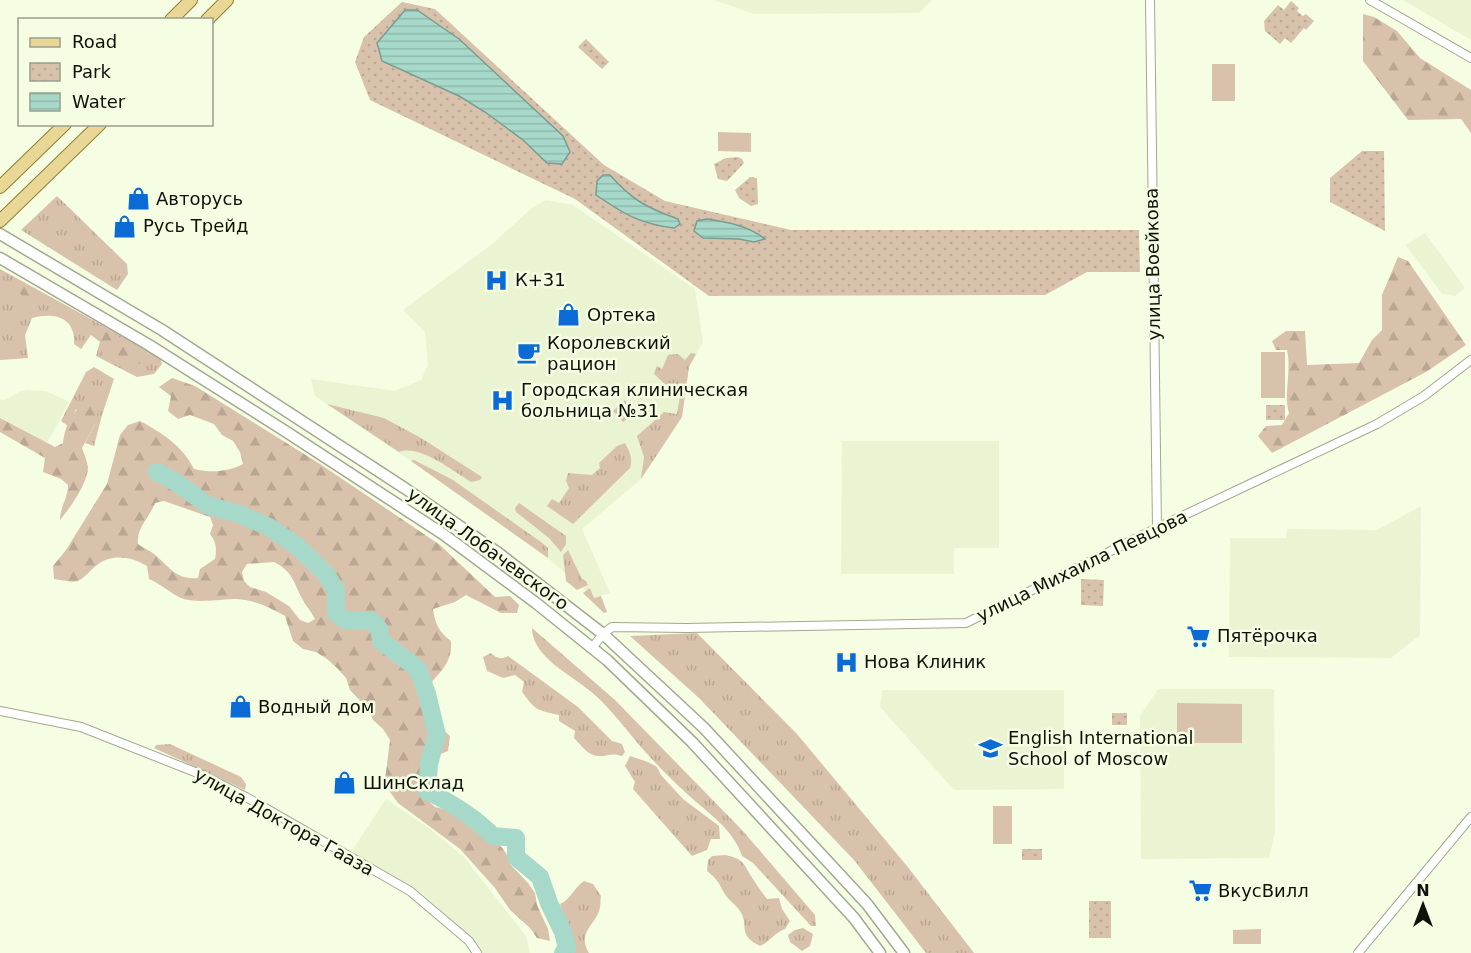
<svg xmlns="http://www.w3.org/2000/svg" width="1471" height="953" viewBox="0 0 1471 953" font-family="'DejaVu Sans',sans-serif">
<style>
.built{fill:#eaf4d3}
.grass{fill:url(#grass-tufts)}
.forest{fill:url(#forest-firs);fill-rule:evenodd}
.park{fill:url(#park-dots)}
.garden{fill:#d9c2ac}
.water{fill:url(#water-rules);stroke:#799d90;stroke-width:1.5}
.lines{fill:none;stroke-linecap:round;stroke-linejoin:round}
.river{stroke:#a7d9ca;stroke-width:18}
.street-casing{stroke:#a1a990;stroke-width:10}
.secondary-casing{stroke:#a1a990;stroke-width:13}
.primary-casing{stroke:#938036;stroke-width:14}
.street{stroke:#fff;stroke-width:8}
.secondary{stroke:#fff;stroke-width:10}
.primary{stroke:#e9d795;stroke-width:12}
.labels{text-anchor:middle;stroke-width:5;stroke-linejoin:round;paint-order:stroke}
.poi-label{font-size:18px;fill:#0f1209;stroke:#f5fde3;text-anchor:start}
.street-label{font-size:18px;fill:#0f1209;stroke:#f5fde3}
</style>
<defs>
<pattern id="grass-tufts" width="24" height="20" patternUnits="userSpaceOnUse" patternTransform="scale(1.5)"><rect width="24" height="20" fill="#d9c2ac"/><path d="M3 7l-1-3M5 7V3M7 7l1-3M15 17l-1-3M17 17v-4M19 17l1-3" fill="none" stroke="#b9a693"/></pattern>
<pattern id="forest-firs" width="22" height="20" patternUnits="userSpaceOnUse" patternTransform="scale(1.5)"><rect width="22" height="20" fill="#d9c2ac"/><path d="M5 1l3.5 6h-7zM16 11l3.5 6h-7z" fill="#b9a693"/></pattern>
<pattern id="park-dots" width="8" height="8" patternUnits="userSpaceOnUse" patternTransform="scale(1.5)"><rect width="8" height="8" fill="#d9c2ac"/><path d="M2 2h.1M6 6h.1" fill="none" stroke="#b9a693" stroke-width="1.8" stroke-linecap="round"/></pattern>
<pattern id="water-rules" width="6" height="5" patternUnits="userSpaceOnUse" patternTransform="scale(1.5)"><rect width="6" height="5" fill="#a7d9ca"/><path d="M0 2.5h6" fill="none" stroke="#8fb9ac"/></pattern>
</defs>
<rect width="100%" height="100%" fill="#f5fde3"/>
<g class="built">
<path d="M714,0H932L919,13L754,14Z"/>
<path d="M1403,0H1471V40Z"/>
<path d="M546,200L573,205L695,289L703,342L689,367L682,417L641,479L582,529L610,593L594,598L548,558L411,461L315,396L311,379L395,391L421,380L428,365L425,332L403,310L492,244L532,208Z"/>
<path d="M1425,233L1465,288L1455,296L1442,294L1406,245Z"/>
<path d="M28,390L46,391L69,402L47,443L0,418V399L4,400L19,392Z"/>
<path d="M842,441H999V548H954V574H841Z"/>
<path d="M1421,506L1420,635L1391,658L1229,657L1230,538H1286L1287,529L1377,530Z"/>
<path d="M1158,689H1274L1275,833L1269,858L1141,859L1140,716Z"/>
<path d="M882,690H1064V789L954,790L880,707Z"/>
<path d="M386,799L430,829L463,856L526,936L530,953H481L472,939L422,893L351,852Z"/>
</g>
<g class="grass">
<path d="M57,196L127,264L128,274L117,290L21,230Z"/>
<path d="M0,269L160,357L162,364L154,374L137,377L96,356L100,342L91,335L81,349L74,344C76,317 54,312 32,318L25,335L28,358L0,360Z"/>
<path d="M691,353L696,354L689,367L682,417L641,479L644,457L637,436L664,412L677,414L681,390L668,387L654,374L657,366L662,369L668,355L678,354L685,360Z"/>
<path d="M94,367L114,379L102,415L94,446L85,443L95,424L76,409L68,426L61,421L86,372Z"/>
<path d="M625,400L634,413L623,422L613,411Z"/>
<path d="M327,404L384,418L421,438L482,477L480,480L471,482C453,471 419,444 399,452Z"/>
<path d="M625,443C630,452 633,458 630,468L573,524L547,506L552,499L559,503L569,488L566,481L568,473L592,475L600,468L599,463L617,446Z"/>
<path d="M414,460L453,480L541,542L548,548V558L411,461Z"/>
<path d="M519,503L566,536V544L561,552L549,538L516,512L515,508Z"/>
<path d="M568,550L582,579L586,581L588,585L577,590L566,581L563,555Z"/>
<path d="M590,588L594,598L601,596L607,612L604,613L583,593Z"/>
<path d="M532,628L615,700L742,830L815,915L816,926H811L753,863L742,856C733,828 706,812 685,792C673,781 661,769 650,757C631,737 615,713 595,695C574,676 532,658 532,628Z"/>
<path d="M697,633L797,734L907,866L974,953H926L854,860L699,698L630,636Z"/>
<path d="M491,653C496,658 501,660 508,656L578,707L612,741L622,744L625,752L622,756C611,752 607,757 598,756C587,755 581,745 574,738L575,731L559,721V715C537,710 536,711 522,692L524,682L515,675L503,678L487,671L483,657Z"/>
<path d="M170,744L241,777L246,784L245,790L154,748L156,745Z"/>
<path d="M630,756L648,762L657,767L661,775L683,799L719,826L720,839H711L707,850L692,856L633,789L635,782L625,766Z"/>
<path d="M725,855C745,859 743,864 753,879C757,886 762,892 767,899L779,898L782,909L790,921L785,929C774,933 770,942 760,946C736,934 750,926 740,911C737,906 731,902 727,897C718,884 721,882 707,871L708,860L712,856Z"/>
<path d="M584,881L593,884L601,896C600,900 601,907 599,911C594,926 577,933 589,953H574L575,950L560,904C570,900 574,888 584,881Z"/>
<path d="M803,928L813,934L810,946L802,951L790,942L788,935L795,930Z"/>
</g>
<g class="forest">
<path d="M1363,14L1374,17L1397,31L1420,58L1471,90V133L1461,119L1408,120L1363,61Z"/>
<path d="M1398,257L1408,261L1466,345L1426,372L1272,453L1258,436L1266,426L1282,425L1289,413C1283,394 1292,373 1287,350H1276L1272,341L1286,331H1305L1307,365L1359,363L1372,340L1382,330V295Z"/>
<path d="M16,283L32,289L34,296L29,298L18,293Z"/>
<path d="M100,329L109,331L141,350L142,363L127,366L101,351V342L97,338Z"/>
<path d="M172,378L195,386L317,462L381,505L440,545L495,597L510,596L519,605L517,613H501L466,595L455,602L433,609C435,624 439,632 451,641C453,668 433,675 422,696L428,721L441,728L450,736L448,751L421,762L426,799L435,807L448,810L499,844L506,853L510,864L528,883L535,893L537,905L548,929L550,941L537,938L530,928L510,910L495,888L460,849L398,803L390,792L385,780L390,740L383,729L373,720L368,709L350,690L346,678L337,668L327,659L316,652L303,649L293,641L285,616C271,608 254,600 237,599C221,599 196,604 181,598C170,593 161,584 149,579L147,566C132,557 112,553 97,565C91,569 85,578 78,581C71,583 62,580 54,579L53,566L66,550L107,484L120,435L128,425L140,421C162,433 182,445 194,469C211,473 228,472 243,464L240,452L233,441L222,435L214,424L190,415L178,419L168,411L171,396L159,387ZM164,501L210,517L213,525L210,534C216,542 217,548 215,559L200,569L198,578C175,580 169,566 154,554C149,550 143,548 138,544C136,528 150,517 155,503ZM274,562C291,571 293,579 300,595C304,603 311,611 315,619L308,623L300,620L289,606L266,592L250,587L244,581L242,572L247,564Z"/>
<path d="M91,403L99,407L95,424L82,448C84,454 87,460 88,467C88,483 70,508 60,520C60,507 68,498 68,485L61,479L43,472L45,458L0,432V418L55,447L63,443C65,426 73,405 91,403Z"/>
</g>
<g class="park">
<path d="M1291,1L1299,8L1297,11L1303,16L1306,14L1314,21L1306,30L1304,28L1291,43L1285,38L1280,44L1265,31L1264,21L1278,5L1284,10Z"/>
<path d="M402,2L435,9L604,165L665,201L791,230H1139L1140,272H1087L1045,295L709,296L575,199L370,100L355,62L364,37Z"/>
<path d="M586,39L609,62L602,69L578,47Z"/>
<path d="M1362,151H1384L1385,231L1330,202V178Z"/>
<path d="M738,157L742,159L744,163L727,181L718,179L714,164L726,158Z"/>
<path d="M750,177L757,178L758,204L751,206L739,198L735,190Z"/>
<rect x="1266" y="405" width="19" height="15"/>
<path d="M1081,579L1104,580L1103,606L1081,605Z"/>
<rect x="1112" y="713" width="15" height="12"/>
<rect x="1022" y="849" width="20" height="11"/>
<rect x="1089" y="901" width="22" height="37"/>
</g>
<g class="garden">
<rect x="1212" y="64" width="23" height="37"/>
<path d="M718,132L751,133V152L718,151Z"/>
<rect x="1261" y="352" width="24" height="46"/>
<path d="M1177,703L1242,704V743H1177Z"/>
<rect x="993" y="806" width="19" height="38"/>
<path d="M1261,929V944H1233V930Z"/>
</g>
<g class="water">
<path d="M405,10H417L459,39L563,136L570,152L562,164L547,163L523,140L485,112L459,96L382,61L377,43Z"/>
<path d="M603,175H610C632,200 647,208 678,219L680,224L674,228C640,224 624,214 596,195L597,181Z"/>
<path d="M707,219C727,222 749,226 765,239L754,242L739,239L703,238L694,231L697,221Z"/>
</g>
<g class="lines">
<path class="river" d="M157,472L177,483L209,506L239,514L269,527L297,546L326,574L336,590V613L345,620L372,621L379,629L381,641L418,669L427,694L437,735L429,764L427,791C452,803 473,816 493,836L516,838V857L540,877L549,903L563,932L567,948L563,953"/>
<defs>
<g id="street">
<path d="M1150,0L1157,528"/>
<path d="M1370,0L1471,58"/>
<path d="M592,648L603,634L612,627L687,628L966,623L1157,528L1377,424L1424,396L1471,360"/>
<path d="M0,711L81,727L200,774L246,797L410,891L469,941L477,953"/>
<path d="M1358,953L1471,817"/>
</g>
<g id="secondary">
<path d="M0,234L162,330L406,489L497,552L603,634L704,728L867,904L904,953"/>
<path d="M0,258L149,345L285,431L443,534L536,603L607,660L692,742L854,918L880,953"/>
</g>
<g id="primary">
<path d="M171,20L191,0"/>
<path d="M207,20L227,0"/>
<path d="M0,187L65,124"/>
<path d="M0,221L100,124"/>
</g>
</defs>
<use href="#street" class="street-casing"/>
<use href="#secondary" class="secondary-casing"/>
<use href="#primary" class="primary-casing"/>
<use href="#street" class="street"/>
<use href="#secondary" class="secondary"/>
<use href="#primary" class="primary"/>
</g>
<defs>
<symbol id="shop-bare" viewBox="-9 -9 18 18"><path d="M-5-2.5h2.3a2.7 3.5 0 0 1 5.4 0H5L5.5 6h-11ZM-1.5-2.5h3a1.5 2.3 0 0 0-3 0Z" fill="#0b6bd4" stroke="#f5fde3" stroke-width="2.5" paint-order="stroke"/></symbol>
<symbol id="hospital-bare" viewBox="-9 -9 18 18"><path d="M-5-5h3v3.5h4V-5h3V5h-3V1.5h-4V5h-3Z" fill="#0b6bd4" stroke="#f5fde3" stroke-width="2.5" paint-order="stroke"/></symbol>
<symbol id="cafe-bare" viewBox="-9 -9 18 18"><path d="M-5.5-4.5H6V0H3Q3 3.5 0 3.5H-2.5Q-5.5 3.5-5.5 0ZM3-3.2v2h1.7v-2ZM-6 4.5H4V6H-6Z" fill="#0b6bd4" stroke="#f5fde3" stroke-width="2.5" paint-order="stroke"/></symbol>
<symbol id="supermarket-bare" viewBox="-9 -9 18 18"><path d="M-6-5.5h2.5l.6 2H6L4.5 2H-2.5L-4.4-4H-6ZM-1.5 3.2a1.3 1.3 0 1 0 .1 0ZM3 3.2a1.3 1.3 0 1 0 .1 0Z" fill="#0b6bd4" stroke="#f5fde3" stroke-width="2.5" paint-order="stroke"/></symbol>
<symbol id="school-bare" viewBox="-9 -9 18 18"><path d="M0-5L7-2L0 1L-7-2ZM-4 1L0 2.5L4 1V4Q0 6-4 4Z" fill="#0b6bd4" stroke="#f5fde3" stroke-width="2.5" paint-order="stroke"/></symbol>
</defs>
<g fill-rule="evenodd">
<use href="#shop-bare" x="122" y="182" width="33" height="33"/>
<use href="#shop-bare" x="108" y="210" width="33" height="33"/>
<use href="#hospital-bare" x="480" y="264" width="33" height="33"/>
<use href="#shop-bare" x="552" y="298" width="33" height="33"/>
<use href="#cafe-bare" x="512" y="336" width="33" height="33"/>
<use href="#hospital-bare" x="486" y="384" width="33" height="33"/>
<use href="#supermarket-bare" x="1182" y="620" width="33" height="33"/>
<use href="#hospital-bare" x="830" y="646" width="33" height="33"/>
<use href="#shop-bare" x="224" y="690" width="33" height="33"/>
<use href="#school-bare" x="974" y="732" width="33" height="33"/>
<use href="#shop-bare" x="328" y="766" width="33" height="33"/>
<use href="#supermarket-bare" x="1184" y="874" width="33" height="33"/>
</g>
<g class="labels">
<g class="poi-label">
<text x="156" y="205">Авторусь</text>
<text x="143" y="232">Русь Трейд</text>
<text x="515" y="286">К+31</text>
<text x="587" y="321">Ортека</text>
<text x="547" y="349">Королевский<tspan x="547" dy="21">рацион</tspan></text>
<text x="521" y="396">Городская клиническая<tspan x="521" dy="21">больница №31</tspan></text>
<text x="1217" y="642">Пятёрочка</text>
<text x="864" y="668">Нова Клиник</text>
<text x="258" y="713">Водный дом</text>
<text x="1008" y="744">English International<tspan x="1008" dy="21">School of Moscow</tspan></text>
<text x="363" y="789">ШинСклад</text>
<text x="1218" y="897">ВкусВилл</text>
</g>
<g class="street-label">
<text transform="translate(1153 264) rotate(-91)" y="6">улица Воейкова</text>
<text transform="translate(488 549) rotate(36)" y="6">улица Лобачевского</text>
<text transform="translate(1082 566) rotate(-26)" y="6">улица Михаила Певцова</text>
<text transform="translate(284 822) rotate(29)" y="6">улица Доктора Гааза</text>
</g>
</g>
<rect x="18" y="18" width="195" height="108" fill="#f5fde3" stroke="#999f8c" stroke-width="1.5"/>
<rect x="30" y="38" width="30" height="9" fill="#e9d795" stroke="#999f8c" stroke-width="1.5"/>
<text x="72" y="48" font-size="18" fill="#0f1209">Road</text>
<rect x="30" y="63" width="30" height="18" fill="url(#park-dots)" stroke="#999f8c" stroke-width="1.5"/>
<text x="72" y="78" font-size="18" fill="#0f1209">Park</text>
<rect x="30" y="93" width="30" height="18" fill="url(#water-rules)" stroke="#999f8c" stroke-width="1.5"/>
<text x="72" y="108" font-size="18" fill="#0f1209">Water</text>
<g transform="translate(1423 905)" stroke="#f5fde3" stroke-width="4.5" paint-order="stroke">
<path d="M0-4.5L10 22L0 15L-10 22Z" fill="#0f1209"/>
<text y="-9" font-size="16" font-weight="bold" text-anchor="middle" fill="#0f1209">N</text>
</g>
</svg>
